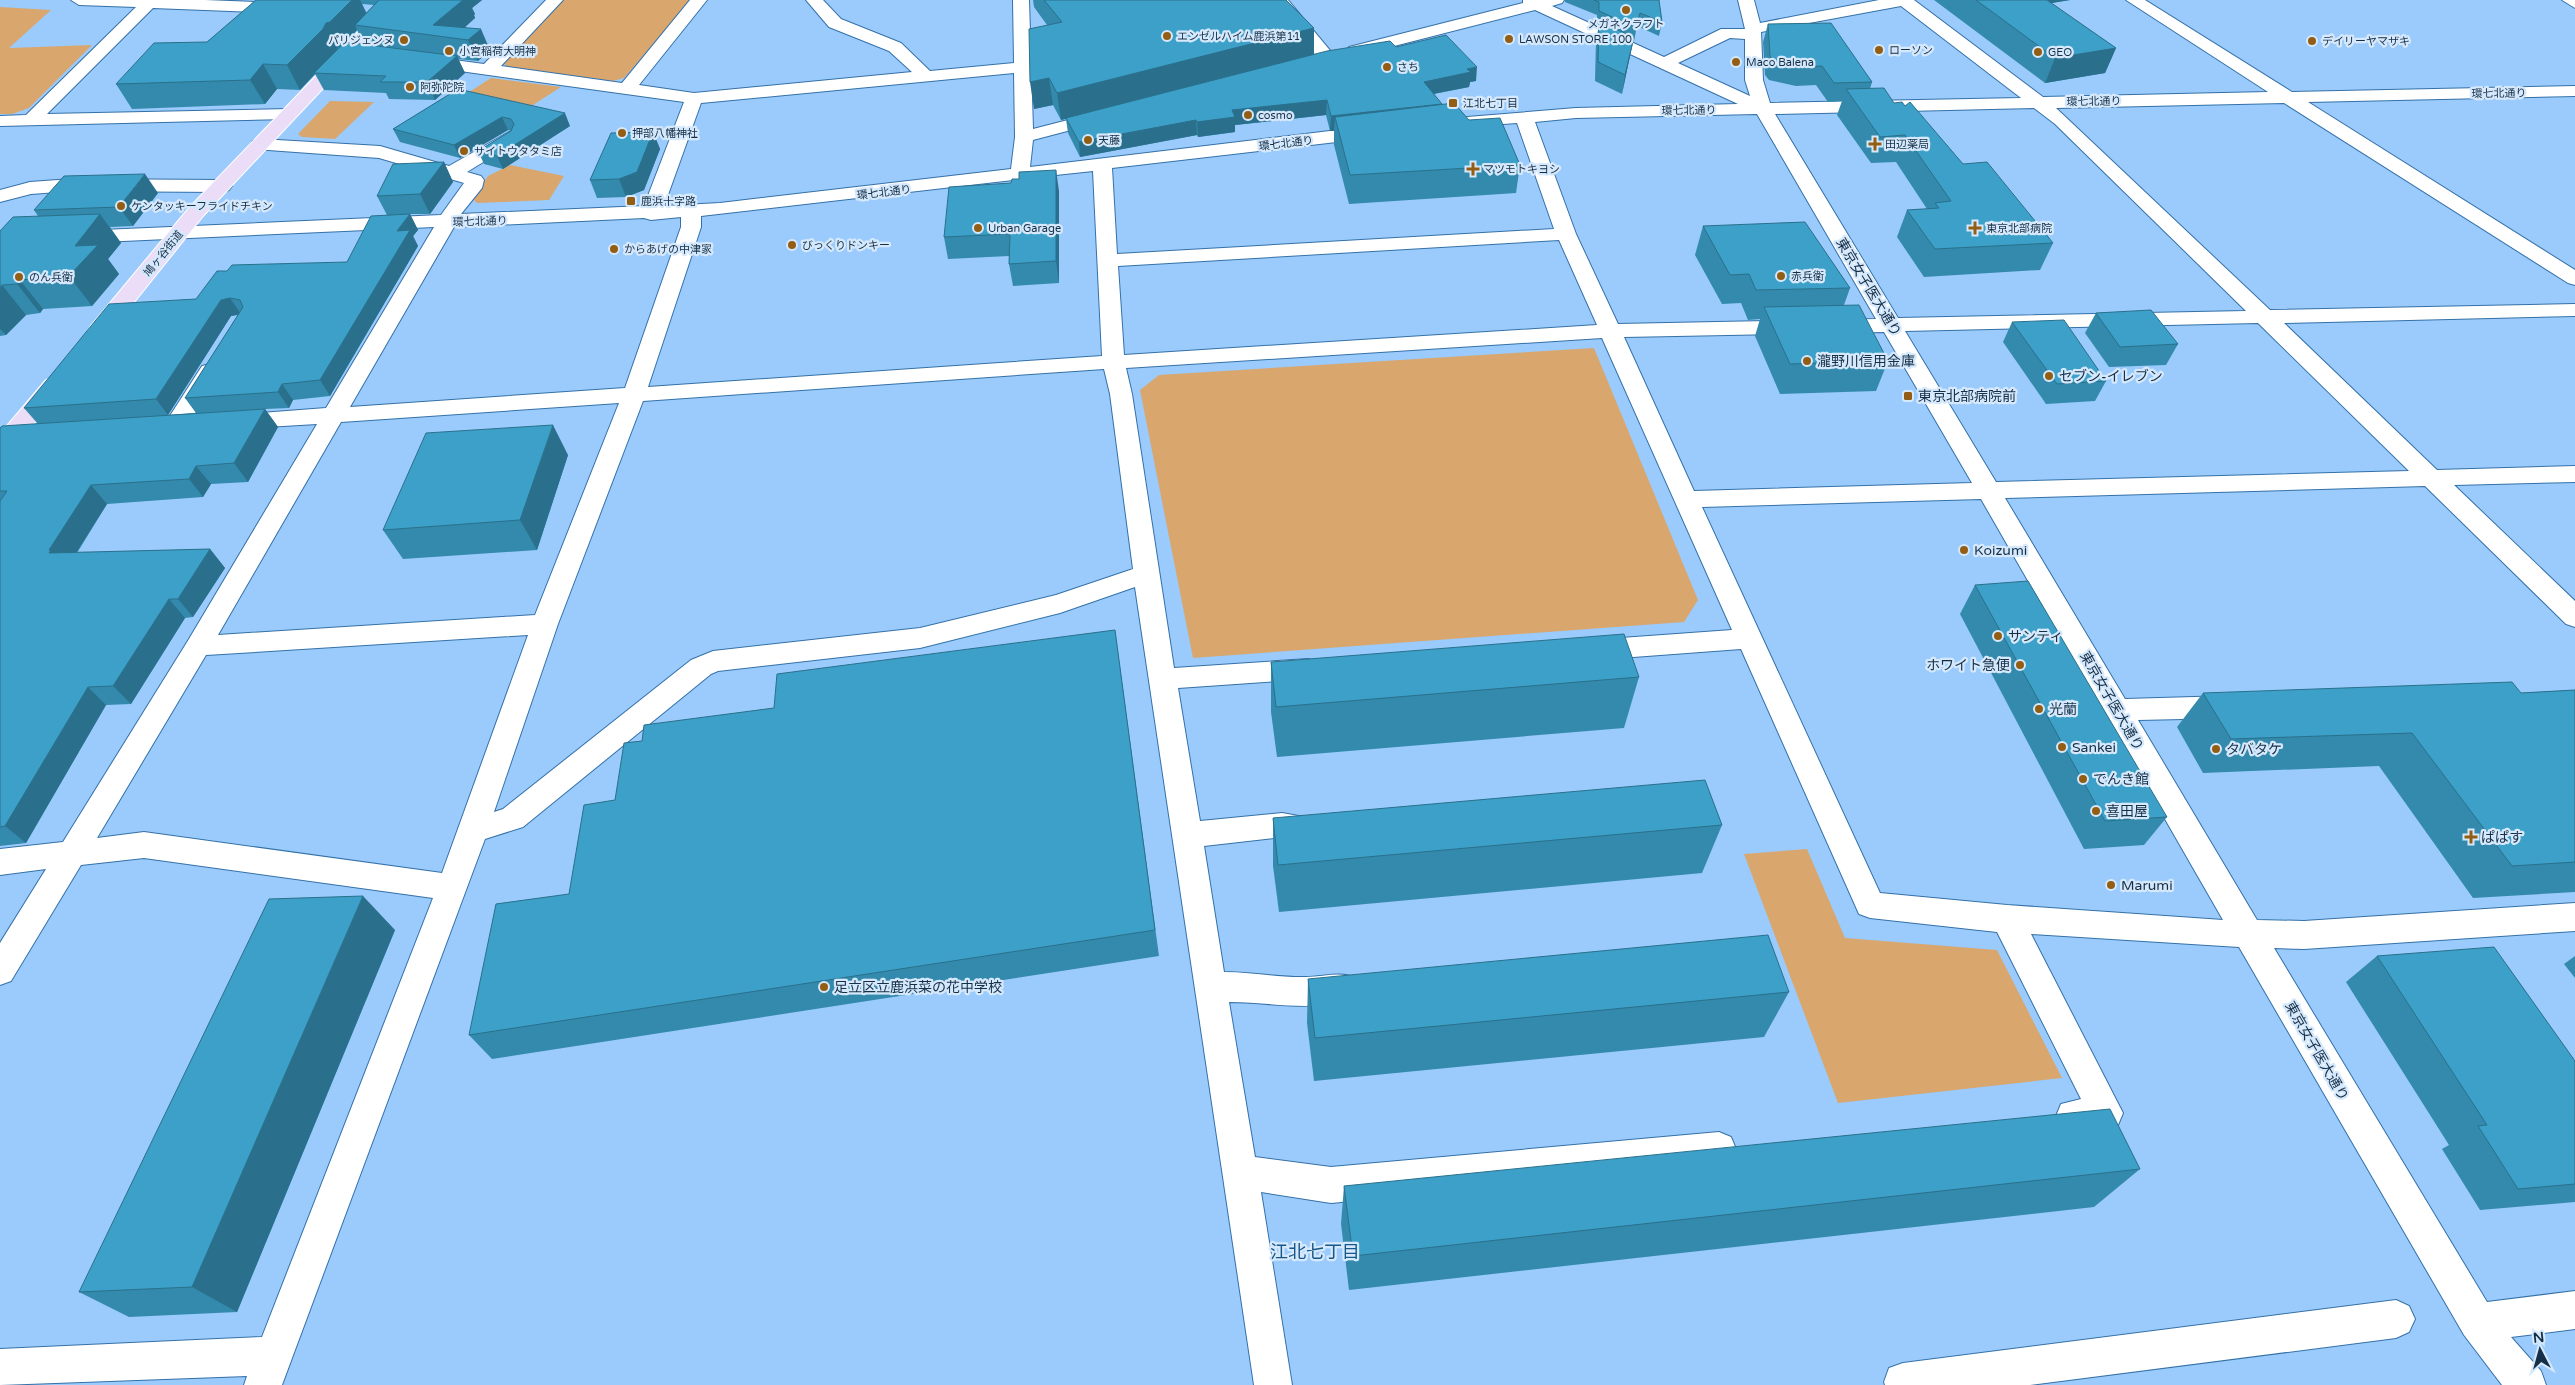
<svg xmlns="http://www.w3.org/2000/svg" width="2575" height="1385" viewBox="0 0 2575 1385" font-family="'Varela Round','Noto Sans JP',sans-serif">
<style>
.green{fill:#d9a66e}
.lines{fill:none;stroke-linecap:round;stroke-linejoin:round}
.minor-casing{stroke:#3471a8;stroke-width:2}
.major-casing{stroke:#fff;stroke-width:2}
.minor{fill:#fff;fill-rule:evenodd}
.major{fill:#ebddf8;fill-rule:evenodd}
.wall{fill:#348aac;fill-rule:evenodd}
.shaded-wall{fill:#2a708c}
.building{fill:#3ca0c8;stroke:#2a708c}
.poi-dot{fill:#935e13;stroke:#d6e9fc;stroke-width:2}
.labels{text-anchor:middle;stroke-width:4.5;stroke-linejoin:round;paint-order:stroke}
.far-poi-label{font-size:11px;fill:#152f47;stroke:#d6e9fc;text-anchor:start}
.far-street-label{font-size:11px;fill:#152f47;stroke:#d6e9fc}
.street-label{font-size:14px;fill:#152f47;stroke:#d6e9fc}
.poi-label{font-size:14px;fill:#152f47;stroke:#d6e9fc;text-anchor:start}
.near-neighbourhood-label{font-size:18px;fill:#15568b;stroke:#d6e9fc}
</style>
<rect width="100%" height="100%" fill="#9acbfc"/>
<g class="green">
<path d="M563,0H691L624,78L613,81L507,67L503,62Z"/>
<path d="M0,7L51,10L9,48L92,45L29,108L12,114H0Z"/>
<path d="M491,78L561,87L522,112L435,114Z"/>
<path d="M330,101L374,102L335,139L302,137L298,134Z"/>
<path d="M510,165L564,176L549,200L477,203L472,198L488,176Z"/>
<path d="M1594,348L1698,600L1684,622L1193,658L1140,390L1159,375Z"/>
<path d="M1807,849L1845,938L1997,950L2062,1078L1838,1103L1744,854Z"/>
</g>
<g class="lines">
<defs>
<g id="minor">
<path d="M71,0H205L285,3L293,8L285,13L153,8L47,114L289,109L295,110L298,114L295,118L289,119L0,126V116L26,115L136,7L79,5Z"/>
<path d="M546,0H563L501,66L622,83L690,0H707L639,85L694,93L912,72L889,51L829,27L806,0H823L841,19L901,43L930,71L1014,63L1013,0H1029L1033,129L1103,111L1109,112L1112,116L1109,120L1033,140L1030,167L1371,126L1378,128L1380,132L1378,136L1371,138L1112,168L1117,254L1554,229L1517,123L1461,127L1455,126L1452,122L1455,118L1576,108L1738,104L1535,10L1355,56L1349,55L1346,51L1349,47L1523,3V0H1564L1562,3L1552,6L1664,57L1721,29H1745L1738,0H1754L1760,23L1879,0H1914L2043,97L2268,92L2126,0H2145L2292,92L2575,86V96L2308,102L2575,270V285L2568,283L2284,103L2056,108L2270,310L2575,304V316L2284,323L2437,470L2575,466V482L2454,485L2575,601V627L2566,624L2425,486L2005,498L2125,699L2229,696L2239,699L2243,707L2239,715L2229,718L2138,720L2257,920L2304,921L2575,903V931L2304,949L2274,948L2487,1302L2575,1291V1329L2511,1337L2541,1371L2546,1385H2502L2464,1335L2239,947L2031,934L2123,1113L2118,1125C2100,1132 2079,1135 2061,1128L2056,1116L2061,1104L2081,1099L1997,932L1870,918L1859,914L1741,649L1593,660L1584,657L1580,650L1584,643L1593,640L1732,630L1602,338L1126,368L1132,394L1174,668L1308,659L1318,662L1322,669L1318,676L1308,679L1178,688L1200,821L1282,813L1321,820L1325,829L1321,838L1310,841L1282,837L1204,846L1224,972C1252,972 1279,978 1306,977C1324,977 1340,971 1356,978L1361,988L1356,998C1316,1013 1271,1002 1229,1002L1255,1157L1331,1167L1719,1132L1731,1137L1736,1149L1731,1161L1719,1166L1331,1203L1261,1192L1292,1385H1254L1135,587L1060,613L920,648L718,671L711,674L523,827L485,839L282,1385H244L247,1376L0,1385V1349L262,1337L433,898L144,858L81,865L11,981L0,985V943L46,869L0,875V849L63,842L189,639L317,424L235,429L227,427L223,422L227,417L235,415L326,408L434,227L79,243L72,241L69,237L72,233L79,231L441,215L464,183L379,158L253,149L251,145L253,141L260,139L380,146L449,166L509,132L516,134L518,138L516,142L467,172L481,176L484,180L482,188L461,214L644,206L684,102L424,66L418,65L415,61L418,57L424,56L484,64ZM1901,6L2021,98L1770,103L1763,80L1761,32ZM1730,38L1745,39V80L1750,96L1678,63ZM1014,73L1015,137L1011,169L720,203L664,206L701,103ZM2034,108L2055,124L2246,311L1898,318L1775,114ZM1757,114L1876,319L1618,324L1576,234L1535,122L1576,118ZM1093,171L1102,356L648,387L701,227V216L1013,180L1020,182L1028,178ZM681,217V227L625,388L350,407L454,227L644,218L651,220ZM1559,240L1597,325L1124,355L1118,266ZM2258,323L2409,471L1996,482L1905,331ZM1884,332L1972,483L1694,491L1624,337ZM1104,369L1110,394L1133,569L1056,595L920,628L713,651L691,660L503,809L494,812L558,624L643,401ZM619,403L535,615L218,635L341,422ZM1981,499L2223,920L2007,905L1880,893L1702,507ZM528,635L442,873L144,832L97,838L206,655Z"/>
<path d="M1271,0H1288L1333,54L1336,58L1333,62H1321Z"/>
<path d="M2562,0H2575V8Z"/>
<path d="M71,179L222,180L229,182L232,186L229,190L222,192L71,191L31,194L0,202V190L30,182Z"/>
<path d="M210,364L218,366L221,371L188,425L184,430L176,432L168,430L164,425L202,366Z"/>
<path d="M2396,1300L2409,1306L2415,1319L2409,1332L2396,1338L2030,1385H1885L1884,1382L1889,1368L1903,1363Z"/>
</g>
<g id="major">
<path d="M389,0H406L203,216L107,336L99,338L91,336L88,331L91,326L189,208Z"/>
<path d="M54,378L62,380L65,385L62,390L8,454L0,457V434L46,380Z"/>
</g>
</defs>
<use href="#minor" class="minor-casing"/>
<use href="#major" class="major-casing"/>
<use href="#minor" class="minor"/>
<use href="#major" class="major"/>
</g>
<g class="wall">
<path d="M256,0H482L472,8L475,14L474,15L475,18L465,27L490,50L478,61L458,59L465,73L435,100L389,99L386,93L324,90L315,74L300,90L277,89L265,104L132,109L116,84L207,42ZM362,4L374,5L366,13ZM357,30L364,44L346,42Z"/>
<path d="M1033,0H1286L1314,28V55L1396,47L1476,81L1470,82L1469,87L1434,94L1442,105L1469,120L1520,165L1516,193L1349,204L1334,145V131H1330L1326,115L1235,125V132L1198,137L1197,135L1080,157L1068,133L1066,119L1061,120L1053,105L1034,109L1047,25L1034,7Z"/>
<path d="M1565,0H1659L1662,22L1659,36L1637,26L1634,41H1633L1622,94L1595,81L1596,40L1599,25L1597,24V15L1565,2Z"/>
<path d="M1934,0H2070L2051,3L2116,48L2105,73L2045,83Z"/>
<path d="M1768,24L1872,82L1870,89L1894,103L1905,106L1963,164L2053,243L2040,270L1924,277L1897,237L1907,210L1927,209L1896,162L1871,163L1837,115L1842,101L1828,102L1816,85L1796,86L1769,80L1765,75L1763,42Z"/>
<path d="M458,89L570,126L503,169L484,164L478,151L511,131L508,130L460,158L400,142L393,129Z"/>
<path d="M653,132L660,149L644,190L626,197L597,198L590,180Z"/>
<path d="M444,162L453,182L430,214H410L418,230L413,236L418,246L330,396L293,400L289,408L265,409L278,427L248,482L211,484L203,497L107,504L77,553L210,549L225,568L193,617L185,618L131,704L106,705L26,843L0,846V428L38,424L24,408L196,299L347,262L387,215L377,196ZM238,315L185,398L196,413L168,415L231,316Z"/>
<path d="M1059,191V283L1013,286L1009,264V256L948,259L944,237Z"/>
<path d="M158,193L133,226L110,227L121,243L108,259L119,274L92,306L43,309L40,313L26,315L6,335L0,336V231L38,216L34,210Z"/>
<path d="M1703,226L1850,288L1844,305L1888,361L1876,391L1780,394L1755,336L1760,319L1748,320L1741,303L1722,304L1695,255Z"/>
<path d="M2096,313L2178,344L2166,365L2109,367L2085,333Z"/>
<path d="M2012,322L2106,381L2095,401L2046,404L2003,342Z"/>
<path d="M568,455L537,550L403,559L383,530Z"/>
<path d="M1975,585L2167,817L2144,845L2084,849L1960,614Z"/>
<path d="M1115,630L1159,956L492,1059L469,1035L569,894L615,800L642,741L774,708Z"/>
<path d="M1271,662L1639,677L1624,728L1277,757L1271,712Z"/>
<path d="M2575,690V892L2473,898L2379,766L2203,773L2177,727L2203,693H2521Z"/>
<path d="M1273,818L1722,825L1702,873L1279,912L1273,866Z"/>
<path d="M395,930L237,1312L129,1317L79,1292Z"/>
<path d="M2377,956L2575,1061V1202L2480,1210L2442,1149L2449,1145L2346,982Z"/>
<path d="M2575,956V978L2564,964Z"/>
<path d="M1308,979L1789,992L1764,1037L1314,1081L1307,1023Z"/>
<path d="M2140,1169L2094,1207L1349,1290L1341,1224L1344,1186Z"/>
</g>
<g class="shaded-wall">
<path d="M352,0H360L369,18L355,25L357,30L342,46L338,47L335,53L314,73L315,74L300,90L287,65L326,23Z"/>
<path d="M459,0H482L472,8L475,14L474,15L475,18L453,38L433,25Z"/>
<path d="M2019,0H2070L2016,9Z"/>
<path d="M1314,28V55L1061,120L1057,93Z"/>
<path d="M481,29L490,50L478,61L468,40Z"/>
<path d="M1634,37L1622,94L1625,75Z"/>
<path d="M2116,48L2105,73L2045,83L2055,58Z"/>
<path d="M457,56L465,73L435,100L427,82Z"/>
<path d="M263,64L277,89L265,104L250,80Z"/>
<path d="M1477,67L1476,81L1470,82L1469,87L1422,96L1424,82L1467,69Z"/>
<path d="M1049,78L1053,105L1034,109L1030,82Z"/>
<path d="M1327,100L1326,115L1235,125V132L1198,137L1197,122L1232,110Z"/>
<path d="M1442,104L1338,130L1335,117L1334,131H1330L1331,116Z"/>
<path d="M565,113L570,126L503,169L497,156Z"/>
<path d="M502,117L508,130L460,158L454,145Z"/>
<path d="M1196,120L1197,135L1080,157L1079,142Z"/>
<path d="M653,132L660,149L644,190L626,197L619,179Z"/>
<path d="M444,162L453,182L430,214L420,194Z"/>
<path d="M1056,170L1059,191V283L1056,261Z"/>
<path d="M145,174L158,193L133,226L119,207Z"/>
<path d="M100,214L121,243L108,259L119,274L92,306L69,276L75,246Z"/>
<path d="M410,214L418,230L413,236L418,246L330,396L320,380L397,231Z"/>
<path d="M20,280L43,309L40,313L17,284Z"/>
<path d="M2,285L26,315L6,335L0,329V288Z"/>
<path d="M230,298L241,314L231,316L168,415L156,399L221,300Z"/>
<path d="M282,384L293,400L289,408L278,392Z"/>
<path d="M265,409L278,427L248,482L234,463Z"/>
<path d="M553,425L568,455L537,550L520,520Z"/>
<path d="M196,466L211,484L203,497L189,479Z"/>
<path d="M91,485L107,504L67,567L49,553V550Z"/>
<path d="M210,549L225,568L193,617L178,599Z"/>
<path d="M169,599L185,618L131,704L113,686Z"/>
<path d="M88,687L106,705L26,843L5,826Z"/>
<path d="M363,896L395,930L237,1312L192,1287Z"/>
</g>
<g class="building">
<path d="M256,0H352L330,22L326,23L323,29L287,65L263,64L250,80L116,84L154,43L207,42Z"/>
<path d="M379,0H463L433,25L481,29L468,40L355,25Z"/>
<path d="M1044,0H1286L1314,28L1057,93L1049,78L1030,82L1029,29L1062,22Z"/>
<path d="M1594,0H1659L1662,22L1640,13L1636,28L1599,11V2Z"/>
<path d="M1976,0H2047L2116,48L2055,58Z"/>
<path d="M1599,22L1634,37L1625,75L1598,62Z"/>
<path d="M1831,23L1872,82L1834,83L1822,66L1801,67L1774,61L1770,56L1768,24Z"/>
<path d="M1446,35L1477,67L1467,69L1471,72L1424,82L1442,104L1331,116L1327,100L1232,110L1235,117L1197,122L1196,120L1079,142L1066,118L1327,51L1390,41L1396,47Z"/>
<path d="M345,42L457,56L427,82H380L386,76L314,73Z"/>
<path d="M1884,88L1894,103L1902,102L1905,106L1910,102L1963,164L1987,162L2053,243L1935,249L1907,210L1939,208L1935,203L1951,201L1905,135L1880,137L1846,89Z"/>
<path d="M458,89L565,113L497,156L478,151L511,131L514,124L511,119L502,117L454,145L393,129Z"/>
<path d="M1454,103L1469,120L1500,118L1520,165L1350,175L1335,117Z"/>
<path d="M653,132L637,172L619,179L590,180L611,133Z"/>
<path d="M444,162L420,194L377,196L393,164Z"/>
<path d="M1056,170V261L1009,264L1010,234L944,237L949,187L1011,183L1012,179H1019V172Z"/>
<path d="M145,174L119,207L34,210L64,176Z"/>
<path d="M100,214L75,246L98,245L69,276L20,280L17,284L2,285L0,288V231L13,217Z"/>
<path d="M410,214L397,231L410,230L320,380L282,384L278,392L185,398L243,307L240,300L230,298L221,300L156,399L24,408L109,304L196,299L217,271H227L232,265L347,262L371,216Z"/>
<path d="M1805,222L1850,288L1756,290L1749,274L1730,275L1703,226Z"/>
<path d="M1859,305L1888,361L1790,364L1764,307Z"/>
<path d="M2151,310L2178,344L2120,347L2096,313Z"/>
<path d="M2064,320L2106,381L2057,384L2012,322Z"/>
<path d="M265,409L234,463L196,466L189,479L91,485L49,550H51L49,553L210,549L178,599H169L113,686L88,687L5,826L0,827V501L7,491H0V428L2,426Z"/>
<path d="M553,425L520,520L383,530L426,433Z"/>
<path d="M2028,581L2167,817L2105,821L1975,585Z"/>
<path d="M1115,630L1155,930L469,1035L496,904L569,894L584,805L615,800L624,743L642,741L644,725L774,708L777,674Z"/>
<path d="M1624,634L1639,677L1276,707L1271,662Z"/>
<path d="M2512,682L2521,693L2575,690V862L2512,866L2412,733L2231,739L2203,693Z"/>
<path d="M1705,780L1722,825L1278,865L1273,818Z"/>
<path d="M363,896L192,1287L79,1292L269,899Z"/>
<path d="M1768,935L1789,992L1315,1038L1308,979Z"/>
<path d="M2494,947L2575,1061V1184L2518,1189L2478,1126L2487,1125L2377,956Z"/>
<path d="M2110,1109L2140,1169L1353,1256L1344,1186Z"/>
</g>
<g class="poi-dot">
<circle cx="1626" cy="10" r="5"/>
<circle cx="1167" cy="36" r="5"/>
<circle cx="1509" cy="39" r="5"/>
<circle cx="404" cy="40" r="5"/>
<circle cx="2312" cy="41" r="5"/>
<circle cx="1879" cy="50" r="5"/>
<circle cx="449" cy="51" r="5"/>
<circle cx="2038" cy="52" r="5"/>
<circle cx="1736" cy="62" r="5"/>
<circle cx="1387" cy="67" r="5"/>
<circle cx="410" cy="87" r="5"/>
<rect x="1448" y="98" width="10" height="10" rx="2.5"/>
<circle cx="1248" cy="115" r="5"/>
<circle cx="622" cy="133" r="5"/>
<circle cx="1088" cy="140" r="5"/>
<path d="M1872.5 136.5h5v5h5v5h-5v5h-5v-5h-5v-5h5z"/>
<circle cx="464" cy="151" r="5"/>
<path d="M1470.5 161.5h5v5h5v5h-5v5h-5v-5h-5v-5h5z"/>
<rect x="626" y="196" width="10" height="10" rx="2.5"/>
<circle cx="121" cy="206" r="5"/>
<circle cx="978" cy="228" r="5"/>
<path d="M1972.5 220.5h5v5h5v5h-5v5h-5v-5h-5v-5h5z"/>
<circle cx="792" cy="245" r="5"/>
<circle cx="614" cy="249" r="5"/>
<circle cx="1781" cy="276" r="5"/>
<circle cx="19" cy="277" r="5"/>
<circle cx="1807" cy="361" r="5"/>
<circle cx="2049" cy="376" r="5"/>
<rect x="1903" y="391" width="10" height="10" rx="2.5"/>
<circle cx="1964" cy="550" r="5"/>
<circle cx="1998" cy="636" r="5"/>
<circle cx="2020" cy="665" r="5"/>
<circle cx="2039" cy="709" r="5"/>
<circle cx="2062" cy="747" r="5"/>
<circle cx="2216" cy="749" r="5"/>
<circle cx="2083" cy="779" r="5"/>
<circle cx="2096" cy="811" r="5"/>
<path d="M2468.5 829.5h5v5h5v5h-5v5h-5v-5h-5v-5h5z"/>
<circle cx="2111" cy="885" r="5"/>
<circle cx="824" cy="987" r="5"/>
</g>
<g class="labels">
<g class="far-poi-label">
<text x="1626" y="28" text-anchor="middle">メガネクラフト</text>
<text x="1177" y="40">エンゼルハイム鹿浜第11</text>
<text x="1519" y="43">LAWSON STORE 100</text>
<text x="394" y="44" text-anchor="end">パリジェンヌ</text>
<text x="2322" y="45">デイリーヤマザキ</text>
<text x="1889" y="54">ローソン</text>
<text x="459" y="55">小宮稲荷大明神</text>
<text x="2048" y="56">GEO</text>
<text x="1746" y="66">Maco Balena</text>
<text x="1397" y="71">さち</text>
<text x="420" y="91">阿弥陀院</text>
<text x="1463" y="107">江北七丁目</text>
<text x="1258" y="119">cosmo</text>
<text x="632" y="137">押部八幡神社</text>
<text x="1098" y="144">天藤</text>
<text x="1885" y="148">田辺薬局</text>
<text x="474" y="155">サイトウタタミ店</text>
<text x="1483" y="173">マツモトキヨシ</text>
<text x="641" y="205">鹿浜十字路</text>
<text x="131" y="210">ケンタッキーフライドチキン</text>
<text x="988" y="232">Urban Garage</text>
<text x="1986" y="232">東京北部病院</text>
<text x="802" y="249">びっくりドンキー</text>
<text x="624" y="253">からあげの中津家</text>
<text x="1791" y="280">赤兵衛</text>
<text x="29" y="281">のん兵衛</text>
</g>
<g class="far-street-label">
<text transform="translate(2499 93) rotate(-1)" y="4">環七北通り</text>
<text transform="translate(2094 101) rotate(-1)" y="4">環七北通り</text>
<text transform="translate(1689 110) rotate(-1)" y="4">環七北通り</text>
<text transform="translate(1286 143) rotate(-7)" y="4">環七北通り</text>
<text transform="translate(884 192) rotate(-7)" y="4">環七北通り</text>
<text transform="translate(480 221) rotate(-2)" y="4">環七北通り</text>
<text transform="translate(163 253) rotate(-51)" y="4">鳩ヶ谷街道</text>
</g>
<g class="street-label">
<text transform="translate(1869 287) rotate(59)" y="5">東京女子医大通り</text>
<text transform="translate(2112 701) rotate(60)" y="5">東京女子医大通り</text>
<text transform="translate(2317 1051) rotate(60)" y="5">東京女子医大通り</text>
</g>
<g class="poi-label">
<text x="1817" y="366">瀧野川信用金庫</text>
<text x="2059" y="381">セブン-イレブン</text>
<text x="1918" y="401">東京北部病院前</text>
<text x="1974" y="555">Koizumi</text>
<text x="2008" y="641">サンティ</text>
<text x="2010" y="670" text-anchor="end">ホワイト急便</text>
<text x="2049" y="714">光蘭</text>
<text x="2072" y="752">Sankei</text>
<text x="2226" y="754">タバタケ</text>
<text x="2093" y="784">でんき館</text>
<text x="2106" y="816">喜田屋</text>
<text x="2481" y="842">ぱぱす</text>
<text x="2121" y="890">Marumi</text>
<text x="834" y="992">足立区立鹿浜菜の花中学校</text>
</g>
<g class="near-neighbourhood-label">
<text x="1315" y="1258">江北七丁目</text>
</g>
</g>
<g transform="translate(2540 1350) rotate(354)" stroke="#d6e9fc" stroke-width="4" paint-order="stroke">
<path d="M0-4L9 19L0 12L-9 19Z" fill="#152f47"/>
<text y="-8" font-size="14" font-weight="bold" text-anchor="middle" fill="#152f47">N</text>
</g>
</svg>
